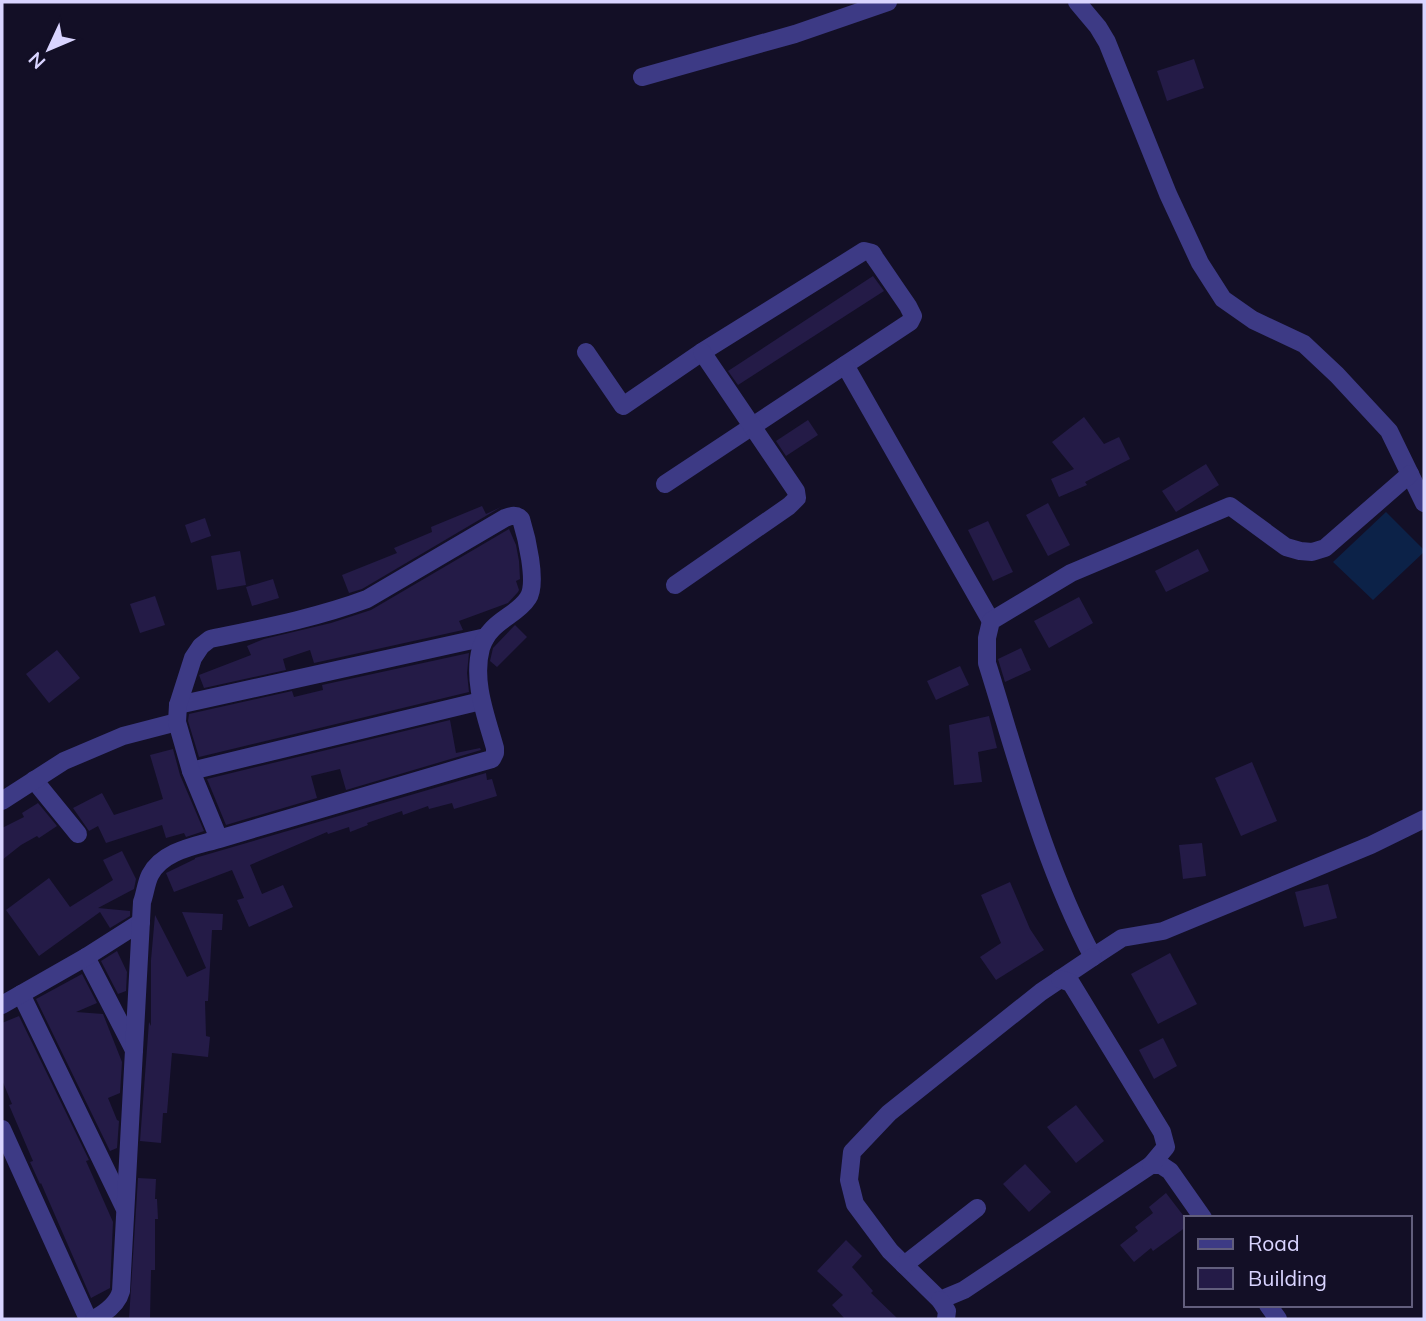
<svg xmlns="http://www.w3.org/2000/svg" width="1426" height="1321" viewBox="0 0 1426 1321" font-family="Mulish,sans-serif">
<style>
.water{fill:#0c2248}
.building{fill:#241b47}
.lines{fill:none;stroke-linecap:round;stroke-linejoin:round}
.minor{stroke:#3d3a85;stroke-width:18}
</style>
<rect width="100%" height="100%" fill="#130f26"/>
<path class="water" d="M1386,512L1424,550V552L1373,600L1333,562Z"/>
<g class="building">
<path d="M1194,59L1204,88L1167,101L1157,71Z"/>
<path d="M873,276L884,291L738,385L728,371Z"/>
<path d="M1084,417L1104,444L1119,437L1130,459L1085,482L1087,485L1059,497L1051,479L1074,469L1052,442Z"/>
<path d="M808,420L818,435L786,456L776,441Z"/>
<path d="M1206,464L1219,485L1176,512L1162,491Z"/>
<path d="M1048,503L1070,545L1048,556L1026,515Z"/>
<path d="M482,506L486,514L501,507L362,589L349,593L342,575L397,553L394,548L432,532L431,527Z"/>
<path d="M205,518L211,536L191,543L185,525Z"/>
<path d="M988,521L1013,572L993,581L968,530Z"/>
<path d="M509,529L516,545L519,561L520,579L516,581L519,590L518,592L508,603L459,621L463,630L314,663L310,650L283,659L286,670L204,688L199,675L251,655L247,646L264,639L331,623L371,610Z"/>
<path d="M1198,549L1209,571L1166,592L1155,571Z"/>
<path d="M240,551L246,585L217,590L211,556Z"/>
<path d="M273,579L279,598L252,606L246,587Z"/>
<path d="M155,596L165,625L140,633L130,604Z"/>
<path d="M1079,597L1093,623L1049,648L1034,621Z"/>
<path d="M515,625L527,637L497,667L490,661L493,648Z"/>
<path d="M1021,648L1031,670L1005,682L998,659Z"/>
<path d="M57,650L80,678L49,703L26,674Z"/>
<path d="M469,653L467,673L469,692L199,757L188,721L189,714L292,691L294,697L323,690L322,685Z"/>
<path d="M960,666L969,685L936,700L927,681Z"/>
<path d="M989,716L997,748L978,752L982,782L954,785L949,725Z"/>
<path d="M450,720L456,753L480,748L481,750L346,790L340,769L311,776L317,798L226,825L207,779Z"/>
<path d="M173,749L180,775L204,831L186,837L184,833L166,838L162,825L106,843L98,826L89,831L73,808L102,793L114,815L163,799L150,755Z"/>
<path d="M1252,762L1277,821L1241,836L1215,778Z"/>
<path d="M486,773L487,780L492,779L497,796L454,809L452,803L429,809L428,806L403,815L402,811L367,823L368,825L350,832L349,827L328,834L327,832L250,865L262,894L283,885L293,907L249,927L237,900L244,898L232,870L174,892L166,873L195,859V858Z"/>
<path d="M38,803L57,826L39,838L37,836L21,845L2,860V828L24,817L22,813Z"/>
<path d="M1202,843L1206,876L1183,879L1179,845Z"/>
<path d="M122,851L136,879L134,889L98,908L130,911V916L110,928L100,912L39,956L6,910L49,878L70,907L113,880L103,860Z"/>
<path d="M1010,882L1030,929L1044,950L996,980L980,957L1001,943L981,895Z"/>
<path d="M1328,884L1337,918L1304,927L1295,892Z"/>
<path d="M182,912L223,914L222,930H212L208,1001H205L206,1036L210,1037L208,1057L172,1053L167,1113H163L161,1143L140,1141L149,1022L151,1026V960L155,915L187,977L206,968Z"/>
<path d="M117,951L127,972L126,991L118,994L101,961Z"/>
<path d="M1170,953L1197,1004L1158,1024L1131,974Z"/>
<path d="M82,974L97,1003L76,1012L103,1014L122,1062L120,1093L108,1098L117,1120L119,1121L117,1148L110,1151L36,999Z"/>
<path d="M19,1016L89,1160L86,1161L113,1222L110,1288L91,1298L41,1183L40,1184L30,1162L33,1161L9,1105L12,1104L2,1080V1023Z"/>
<path d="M1163,1038L1177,1066L1154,1079L1139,1050Z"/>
<path d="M1076,1105L1104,1141L1076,1163L1047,1127Z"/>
<path d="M1025,1164L1051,1192L1029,1212L1003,1184Z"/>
<path d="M138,1178L156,1179L155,1199H157L158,1219H155V1270H151L150,1319H129Z"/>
<path d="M1166,1193L1186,1219V1227L1153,1251L1151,1248L1134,1262L1120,1245L1138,1231L1135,1227L1153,1213L1149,1207Z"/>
<path d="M846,1240L862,1256L852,1267L873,1291L871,1293L898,1319H845L832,1305L843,1295L817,1271Z"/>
</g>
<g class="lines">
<g class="minor">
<path d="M1077,2L1098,27L1107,42L1168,194L1200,263L1223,299L1253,320L1304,344L1337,375L1389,431L1424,503"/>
<path d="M642,77L795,34L888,2"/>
<path d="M586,352L623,406L702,352L864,251L872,253L875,258L908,306L913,316L910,322L665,484"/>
<path d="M845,365L991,621"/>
<path d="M1410,474L1325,548L1312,552L1300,551L1286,547L1230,506L1071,573L991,621L987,638V663C1018,762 1044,865 1093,957L1122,938L1163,931L1371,845L1424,819"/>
<path d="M675,585L789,506L797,498L796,491L702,352"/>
<path d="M178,705L486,637"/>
<path d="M191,771L481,701"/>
<path d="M34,780L78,834"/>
<path d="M2,801L64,761L123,736L177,722"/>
<path d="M86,957L134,1050"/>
<path d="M1093,957L1041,992L889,1113L852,1152L849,1180L855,1204L890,1251L940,1300L964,1290L1151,1165H1161L1170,1171L1203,1218"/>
<path d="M1060,979L1071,983L1162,1132L1166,1147L1151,1165"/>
<path d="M21,994L124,1207"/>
<path d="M2,1005L86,957L141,922"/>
<path d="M2,1129L88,1319"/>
<path d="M904,1265L977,1208"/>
<path d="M940,1300L947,1311L946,1319"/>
<path d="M1268,1305L1278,1319"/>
<path d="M94,1319C105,1313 118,1303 121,1291L142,902C145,894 146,883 150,875C162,851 195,846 219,839L467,766L492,759L495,753V748C486,716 472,681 481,648C490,620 516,617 528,598C538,583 526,535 521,519C516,514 511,516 505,518L367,599C316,618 263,628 210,639L201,646L193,658L178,705L177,722L191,771L219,839"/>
</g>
</g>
<rect width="1426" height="1321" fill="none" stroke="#d9d4ff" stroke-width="7"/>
<rect x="1184" y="1216" width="228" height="91" fill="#130f26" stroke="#625e7d" stroke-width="2"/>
<rect x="1198" y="1239" width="35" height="10" fill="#3d3a85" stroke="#625e7d" stroke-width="2"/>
<text x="1248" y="1251" font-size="21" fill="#d9d4ff">Road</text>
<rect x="1198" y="1268" width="35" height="21" fill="#241b47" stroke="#625e7d" stroke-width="2"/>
<text x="1248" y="1286" font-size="21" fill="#d9d4ff">Building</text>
<g transform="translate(49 49) rotate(226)" stroke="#130f26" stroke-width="5" paint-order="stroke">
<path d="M0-5L12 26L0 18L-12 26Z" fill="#d9d4ff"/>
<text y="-10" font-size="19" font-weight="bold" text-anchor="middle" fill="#d9d4ff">N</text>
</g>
</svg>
